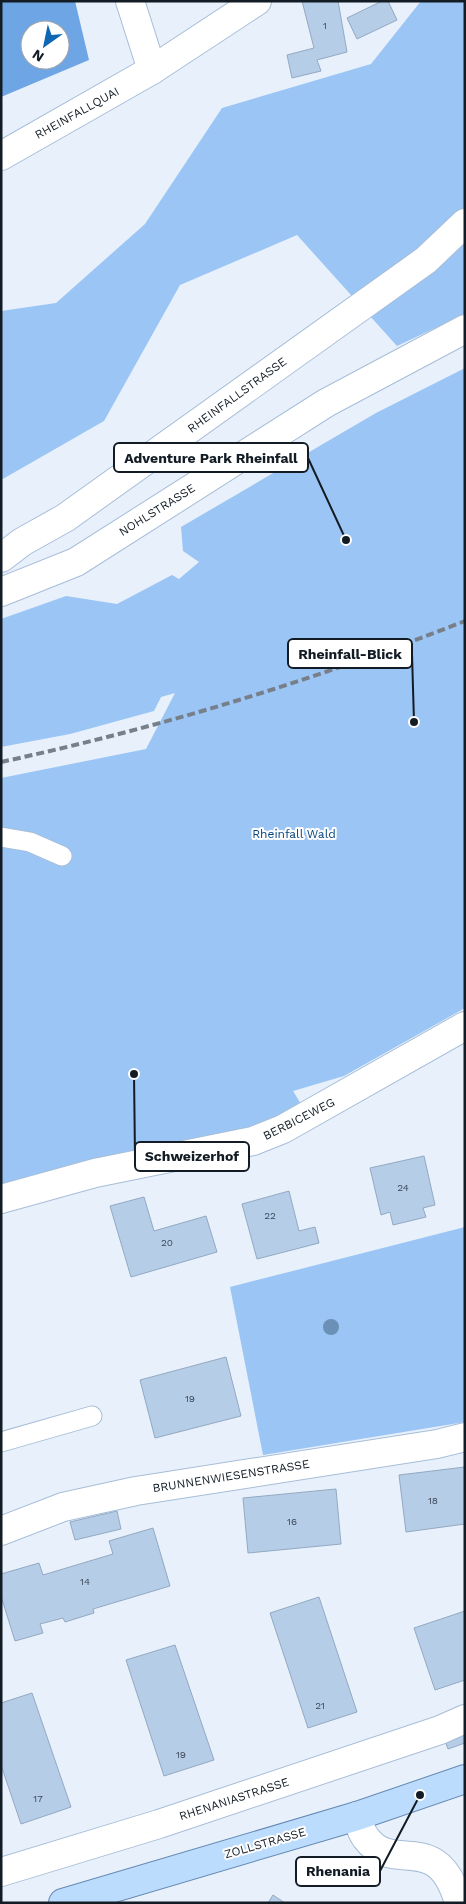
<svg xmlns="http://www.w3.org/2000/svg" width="466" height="1904" viewBox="0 0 466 1904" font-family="'Work Sans',sans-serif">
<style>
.green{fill:#9bc5f4}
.water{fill:#6ea6e5;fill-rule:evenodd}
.building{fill:#b6cde7;stroke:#93a9c2}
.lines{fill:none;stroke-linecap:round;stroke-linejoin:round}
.service-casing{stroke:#a7bed8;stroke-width:21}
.pedestrian-casing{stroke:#a7bed8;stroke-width:30}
.minor-casing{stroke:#a7bed8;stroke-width:30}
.tertiary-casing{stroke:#a7bed8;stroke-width:30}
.primary-casing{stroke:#6489b1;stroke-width:30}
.service{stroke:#fff;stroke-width:19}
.pedestrian{stroke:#fff;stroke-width:28}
.minor{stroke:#fff;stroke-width:28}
.tertiary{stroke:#fff;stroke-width:28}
.primary{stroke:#bcdcfe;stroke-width:28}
.rail{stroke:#77808a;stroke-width:4;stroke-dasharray:8 4;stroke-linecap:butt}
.tree{fill:#6a91b5}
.labels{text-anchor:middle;stroke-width:4;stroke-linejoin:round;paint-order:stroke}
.number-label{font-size:10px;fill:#3c4856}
.street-label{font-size:12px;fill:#131c25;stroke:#fff}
.park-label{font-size:12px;fill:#03447c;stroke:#fff}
.leader{fill:none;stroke:#131c25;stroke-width:2}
.callout-dot{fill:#131c25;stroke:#fff;stroke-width:2}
.callout{fill:#fff;stroke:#131c25;stroke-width:2}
.callout-label{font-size:14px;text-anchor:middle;font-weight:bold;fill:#131c25}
</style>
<rect width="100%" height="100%" fill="#e7f0fb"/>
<g class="green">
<path d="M421,1H465V314L397,346L297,235L180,285L104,421L1,480V311L56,303L145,224L222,108L371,64Z"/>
<path d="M465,368V1008L344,1076L293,1091L304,1109L274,1124L1,1189V778L146,749L175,693L161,697L154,711L70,734L1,747V619L66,596L117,604L172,575L179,579L199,562L183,551L181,527L376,413Z"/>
<path d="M465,1227V1422L263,1455L230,1287Z"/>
</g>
<path class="water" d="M1,1H75L89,60L1,97ZM30,30H60V60H30Z"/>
<g class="building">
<path d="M302,1H338L347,52L317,60L321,71L292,78L287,55L314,48Z"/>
<path d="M382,1H388L397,20L357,39L347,18Z"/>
<path d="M424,1156L435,1205L423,1208L426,1217L393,1225L390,1212L381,1215L370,1168Z"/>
<path d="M289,1191L299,1231L315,1227L319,1243L257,1259L242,1204Z"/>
<path d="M144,1197L154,1231L206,1216L217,1252L131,1277L110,1206Z"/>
<path d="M226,1357L241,1416L155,1438L140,1380Z"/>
<path d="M465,1467V1524L406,1532L399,1475Z"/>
<path d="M336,1489L341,1544L248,1553L243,1498Z"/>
<path d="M117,1511L121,1529L75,1540L70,1522Z"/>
<path d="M153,1528L170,1586L93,1609L94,1613L65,1622L63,1618L40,1624L43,1633L15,1641L1,1596V1574L39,1563L43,1575L113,1554L109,1541Z"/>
<path d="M319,1597L357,1712L308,1728L270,1613Z"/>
<path d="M465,1611V1680L435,1690L414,1628Z"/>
<path d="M175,1645L214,1760L164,1776L126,1660Z"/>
<path d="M32,1693L71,1807L21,1824L1,1765V1703Z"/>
<path d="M464,1734L465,1743L448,1749L445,1741Z"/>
<path d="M273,1895L285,1903H268Z"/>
</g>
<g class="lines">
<defs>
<g id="service">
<path d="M1,837L30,842L62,856"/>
<path d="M1,1442L92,1416"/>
</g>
<path id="pedestrian" d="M1,156L152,70"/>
<g id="minor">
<path d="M130,1L152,70L257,1"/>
<path d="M1,558L22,542L65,518L426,260L465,223"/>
<path d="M1,1199L95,1173L253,1141L283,1129L465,1026"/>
<path d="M1,1531L63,1507L136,1491L437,1444L465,1437"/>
<path d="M357,1816C359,1823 361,1832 366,1838C394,1876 437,1827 459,1903"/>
<path d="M1,1872L159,1824L440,1730L465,1719"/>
</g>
<path id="tertiary" d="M1,592L76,562L326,403L465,329"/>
<path id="primary" d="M63,1903L357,1816L465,1779"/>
</defs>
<use href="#service" class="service-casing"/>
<use href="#pedestrian" class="pedestrian-casing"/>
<use href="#minor" class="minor-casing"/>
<use href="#tertiary" class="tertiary-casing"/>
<use href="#primary" class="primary-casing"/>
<use href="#service" class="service"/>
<use href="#pedestrian" class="pedestrian"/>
<use href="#minor" class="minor"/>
<use href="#tertiary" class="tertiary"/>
<use href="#primary" class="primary"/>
<path class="rail" d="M1,762C163,727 311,681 465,621"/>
</g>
<circle class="tree" cx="331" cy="1327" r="8"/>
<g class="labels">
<g class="number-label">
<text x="325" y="29">1</text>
<text x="403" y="1191">24</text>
<text x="270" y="1219">22</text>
<text x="167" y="1246">20</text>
<text x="190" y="1402">19</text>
<text x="433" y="1504">18</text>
<text x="292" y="1525">16</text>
<text x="85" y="1585">14</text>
<text x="320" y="1709">21</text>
<text x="181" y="1758">19</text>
<text x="38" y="1802">17</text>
</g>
<g class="street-label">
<text transform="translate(77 113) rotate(-29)" y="4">RHEINFALLQUAI</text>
<text transform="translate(237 395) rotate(-36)" y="4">RHEINFALLSTRASSE</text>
<text transform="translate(157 510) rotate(-32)" y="4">NOHLSTRASSE</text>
<text transform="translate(299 1119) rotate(-27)" y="4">BERBICEWEG</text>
<text transform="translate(231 1476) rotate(-9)" y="4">BRUNNENWIESENSTRASSE</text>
<text transform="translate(234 1799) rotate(-18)" y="4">RHENANIASTRASSE</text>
<text transform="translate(265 1843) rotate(-16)" y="4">ZOLLSTRASSE</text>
</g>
<g class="park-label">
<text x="294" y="838">Rheinfall Wald</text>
</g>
</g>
<path class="leader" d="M346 540L308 458M414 722L412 654M134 1074L135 1157M420 1795L380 1871"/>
<g class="callout-dot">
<circle cx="346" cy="540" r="5"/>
<circle cx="414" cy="722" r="5"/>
<circle cx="134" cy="1074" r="5"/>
<circle cx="420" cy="1795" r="5"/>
</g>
<g class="callout">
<rect x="114" y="443" width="194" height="29" rx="5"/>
<rect x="288" y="639" width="124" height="29" rx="5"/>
<rect x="135" y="1142" width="114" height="29" rx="5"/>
<rect x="296" y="1857" width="84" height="29" rx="5"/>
</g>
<g class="callout-label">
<text x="211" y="463">Adventure Park Rheinfall</text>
<text x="350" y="659">Rheinfall-Blick</text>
<text x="192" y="1161">Schweizerhof</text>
<text x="338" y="1876">Rhenania</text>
</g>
<rect width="466" height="1904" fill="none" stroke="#131c25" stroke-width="5"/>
<g transform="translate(45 45) rotate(213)"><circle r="24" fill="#ffffff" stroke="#a1a4a8"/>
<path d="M0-4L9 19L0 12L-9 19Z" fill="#0d67b4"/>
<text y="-8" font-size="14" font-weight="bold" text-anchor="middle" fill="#131c25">N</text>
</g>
</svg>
